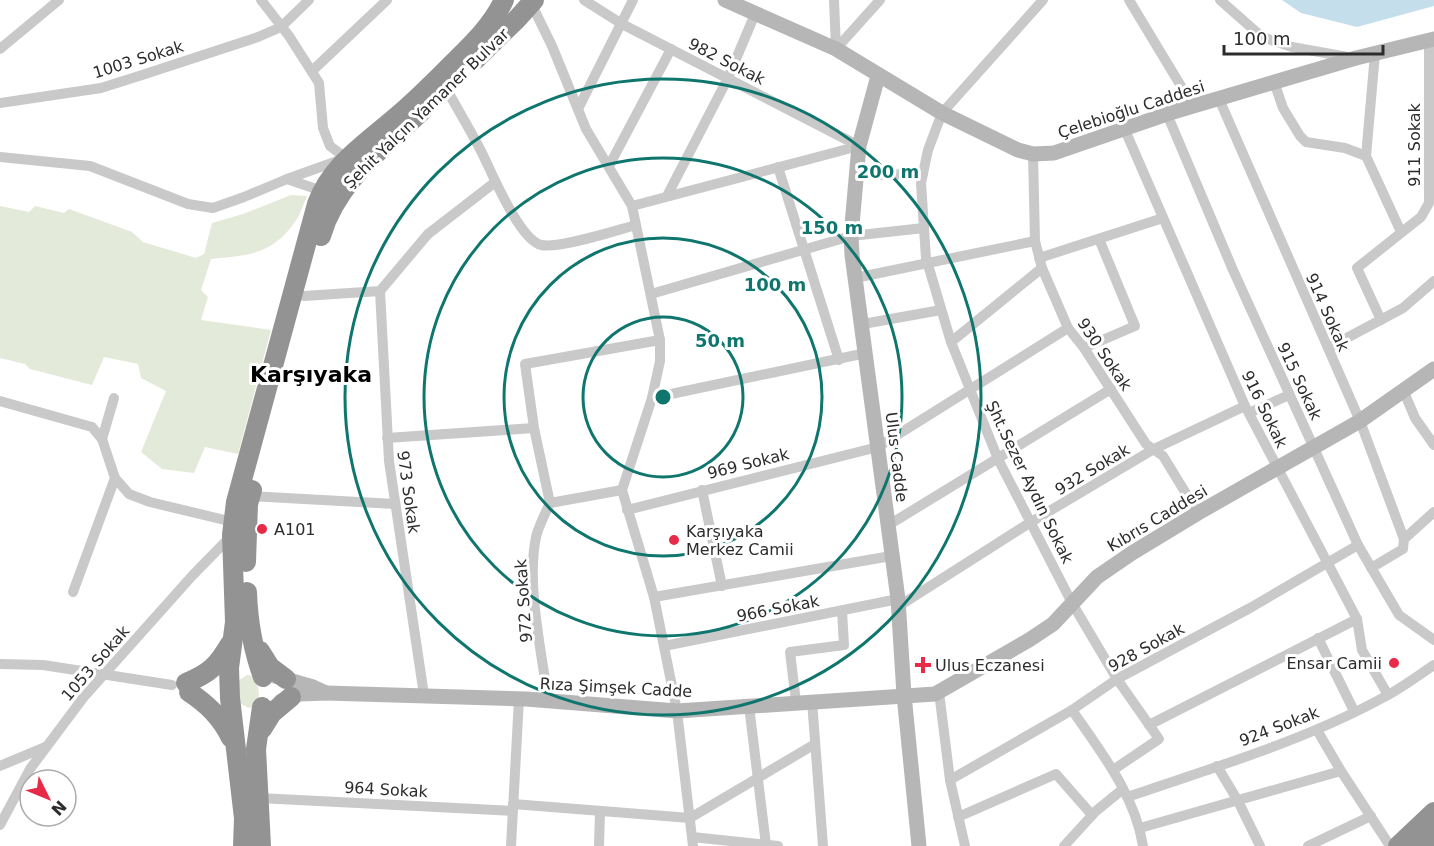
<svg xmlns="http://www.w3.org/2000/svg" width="1434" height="846" viewBox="0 0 1434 846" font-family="'DejaVu Sans',sans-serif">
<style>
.green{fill:#e4ead9}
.water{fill:#c4dfeb}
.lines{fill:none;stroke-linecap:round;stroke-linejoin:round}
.street{stroke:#c9c9c9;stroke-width:10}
.secondary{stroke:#b6b6b6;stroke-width:15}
.highway{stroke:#939393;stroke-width:20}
.ring{fill:none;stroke:#0f766e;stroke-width:3}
.poi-dot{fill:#e72a48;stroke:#fff;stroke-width:2}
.labels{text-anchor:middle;stroke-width:6;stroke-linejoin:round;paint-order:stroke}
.street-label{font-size:16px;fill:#2c2c2c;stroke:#fff}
.poi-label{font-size:16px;fill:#2c2c2c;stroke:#fff;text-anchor:start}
.district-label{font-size:22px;font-weight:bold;fill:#000;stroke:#fff}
.centre{fill:#0f766e;stroke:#fff;stroke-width:3}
.ring-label{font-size:18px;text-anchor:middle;font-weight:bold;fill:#0f766e;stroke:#fff;stroke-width:6;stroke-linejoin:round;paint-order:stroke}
</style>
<rect width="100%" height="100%" fill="#fff"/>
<g class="green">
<path d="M291,195L307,196C303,206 299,218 292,226C270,255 244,256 211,259L201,290L208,297L201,320L271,330L238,454L205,447L194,473L162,469L141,452L166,391L141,378L138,364L104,357L92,385L30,369L25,364L0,358V206L29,212L35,206L64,213L69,209L132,232L143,242L196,258L204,254L212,223L243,214Z"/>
<path d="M247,675L253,676C260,687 263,703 249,708L239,703L238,681Z"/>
</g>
<path class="water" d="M1282,0H1434V6L1357,27L1301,13Z"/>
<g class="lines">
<g class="street">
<path d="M261,0L289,36L319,83L323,128L330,146L346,158"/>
<path d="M584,0L622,24L859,146"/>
<path d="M834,0L836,49"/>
<path d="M1043,0L942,113L928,150L921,183L926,258L951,342L998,459L1072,603L1117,679L1159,739L1113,770"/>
<path d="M1129,0L1193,106"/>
<path d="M1220,0L1262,37L1292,47L1353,58"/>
<path d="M531,3L552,46L586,129L632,206L660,340V361L652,398L622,490L654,597L677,711L693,846"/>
<path d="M0,49L59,0"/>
<path d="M836,49L880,0"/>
<path d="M312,71L387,0"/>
<path d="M1274,82L1283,108L1300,136L1306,142L1345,148L1366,156L1401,232"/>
<path d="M446,88C458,110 471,131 482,153C492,173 519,239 541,245C559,249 617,230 636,225"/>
<path d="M1219,99L1360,421L1404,539"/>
<path d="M0,103L101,88L139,76L258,37L281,27L309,0"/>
<path d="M578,109L633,0"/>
<path d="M1167,114L1233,270L1358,545L1399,615L1434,640"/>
<path d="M1125,130L1245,406L1357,619L1362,650L1388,695"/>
<path d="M1033,154L1035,241L1042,268L1068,328L1084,348L1146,444L1163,456L1198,513"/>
<path d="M1366,156L1375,54"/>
<path d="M0,157L90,166L188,204L213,208L244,197L287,179L322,191"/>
<path d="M609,166L671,49"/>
<path d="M778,167L839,360"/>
<path d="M856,175L923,174"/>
<path d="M287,179L343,159"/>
<path d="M667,196L728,78L755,14"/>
<path d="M632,206L859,146"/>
<path d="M1039,258L1163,218"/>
<path d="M855,278L1035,241"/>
<path d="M380,291L389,461L424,695"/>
<path d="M651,294L851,236L924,228"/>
<path d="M304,296L380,291L428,234L494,183"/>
<path d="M1381,320L1357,268L1421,217L1429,203V40"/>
<path d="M863,324L941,310"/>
<path d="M951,342L1042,268"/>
<path d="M1084,348L1135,326L1099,239"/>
<path d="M1328,348L1403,308L1434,281"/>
<path d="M1404,392L1415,418L1434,445"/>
<path d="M652,398L866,353"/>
<path d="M0,401L92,427L102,439L115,478L129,494L150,502L233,522"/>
<path d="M1249,413L1289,395"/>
<path d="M387,438L534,428"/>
<path d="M102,439L114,398"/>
<path d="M702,490L722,586"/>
<path d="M251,496L395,504"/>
<path d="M550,503L534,428L525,364L660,340"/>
<path d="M627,510L878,447L1068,328"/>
<path d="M887,526L1111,389"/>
<path d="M1371,568L1403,549L1404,539L1434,512"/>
<path d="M73,592L115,478"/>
<path d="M654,597L891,556"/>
<path d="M899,606L1031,522L1154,449L1245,406"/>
<path d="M1318,638L1354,711"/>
<path d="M664,646L898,599"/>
<path d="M0,664L43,665L172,685"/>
<path d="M939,692L950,780L965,846"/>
<path d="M548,701C542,652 526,585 536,537C539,525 545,514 550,503L622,490"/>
<path d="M812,701L823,846"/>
<path d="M796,702L790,652L844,645L842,611"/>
<path d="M749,706L766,845"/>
<path d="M1072,710C1101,752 1135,795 1143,846"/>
<path d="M1149,725L1357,619"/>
<path d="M1317,730L1341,771L1390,846"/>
<path d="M0,766L45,747"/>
<path d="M1217,766L1238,801L1260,846"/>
<path d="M950,780L1072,710L1117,679L1250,608L1358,545"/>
<path d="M1127,797C1215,767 1307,740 1388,695C1404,686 1419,675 1434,665"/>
<path d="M259,798L513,811"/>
<path d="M513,804L690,818L815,744"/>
<path d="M958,817L1056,774L1092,815"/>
<path d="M0,825L30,769L83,698L192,576L231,536"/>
<path d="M1140,828L1341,771"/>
<path d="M692,837L778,846"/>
<path d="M511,846L519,699"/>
<path d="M599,846L600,811"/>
<path d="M1064,846L1096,811L1123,789"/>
<path d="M1308,846L1371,816"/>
</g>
<g class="secondary">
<path d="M725,0L836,49L942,113L1018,150L1033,154L1054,153L1173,112L1356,58L1434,39"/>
<path d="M878,76L859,146L851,236L852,255L898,599L904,695L919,846"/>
<path d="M275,676L313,687L326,693L300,694L281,701"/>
<path d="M326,693L526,699L677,711L935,694L1029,640L1053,624L1097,577L1132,553L1198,513L1360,421L1434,369"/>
</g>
<g class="highway">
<path d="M475,60L517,19L534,0"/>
<path d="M321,236C336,182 384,147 423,110"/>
<path d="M246,562L248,504L252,490"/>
<path d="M247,592C248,621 253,650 263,677"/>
<path d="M260,651L270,667L286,679"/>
<path d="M186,683C210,673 217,666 230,644"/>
<path d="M189,692C207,704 221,717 231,738"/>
<path d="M262,729L272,713L291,697"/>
<path d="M243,846L244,818L230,698L229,668L235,622L232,535L236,502L317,204C331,165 366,143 396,117C414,102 430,86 446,70C468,48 490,29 504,0"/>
<path d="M261,846L256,749L262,707"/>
<path d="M1398,846L1434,812"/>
<path d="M1422,846L1434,834"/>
</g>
</g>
<g class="ring">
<circle cx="663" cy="397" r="80"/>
<circle cx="663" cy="397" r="159"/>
<circle cx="663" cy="397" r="239"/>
<circle cx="663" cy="397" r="318"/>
</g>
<g class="poi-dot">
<circle cx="262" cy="529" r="6"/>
<circle cx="674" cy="540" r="6"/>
<circle cx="1394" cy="663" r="6"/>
<path d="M920 656h6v6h6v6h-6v6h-6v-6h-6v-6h6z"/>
</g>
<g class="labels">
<g class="street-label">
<text transform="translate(138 59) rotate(-17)" y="6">1003 Sokak</text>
<text transform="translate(727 61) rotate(27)" y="6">982 Sokak</text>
<text transform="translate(426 108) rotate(-44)" y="6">Şehit Yalçın Yamaner Bulvar</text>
<text transform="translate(1131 109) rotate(-18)" y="6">Çelebioğlu Caddesi</text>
<text transform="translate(1414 145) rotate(-90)" y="6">911 Sokak</text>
<text transform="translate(1328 312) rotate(66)" y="6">914 Sokak</text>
<text transform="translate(1105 354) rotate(56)" y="6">930 Sokak</text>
<text transform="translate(1300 381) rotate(65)" y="6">915 Sokak</text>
<text transform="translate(1265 409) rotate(64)" y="6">916 Sokak</text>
<text transform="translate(897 457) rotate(83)" y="6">Ulus Cadde</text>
<text transform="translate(748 463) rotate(-14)" y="6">969 Sokak</text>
<text transform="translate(1092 469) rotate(-31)" y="6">932 Sokak</text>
<text transform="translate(1030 482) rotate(64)" y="6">Şht.Sezer Aydın Sokak</text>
<text transform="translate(409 492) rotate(82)" y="6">973 Sokak</text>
<text transform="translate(1157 518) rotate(-31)" y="6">Kıbrıs Caddesi</text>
<text transform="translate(523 601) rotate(-94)" y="6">972 Sokak</text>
<text transform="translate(778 608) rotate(-11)" y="6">966 Sokak</text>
<text transform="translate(1146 647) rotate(-29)" y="6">928 Sokak</text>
<text transform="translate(95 663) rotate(-49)" y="6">1053 Sokak</text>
<text transform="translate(616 687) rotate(3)" y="6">Rıza Şimşek Cadde</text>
<text transform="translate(1279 726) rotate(-21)" y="6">924 Sokak</text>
<text transform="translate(386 789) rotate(3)" y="6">964 Sokak</text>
</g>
<g class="poi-label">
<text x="274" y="535">A101</text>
<text x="686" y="537">Karşıyaka<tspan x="686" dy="18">Merkez Camii</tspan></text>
<text x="1382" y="669" text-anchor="end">Ensar Camii</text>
<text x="935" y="671">Ulus Eczanesi</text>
</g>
<g class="district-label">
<text x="311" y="382">Karşıyaka</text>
</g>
</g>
<circle cx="663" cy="397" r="9" class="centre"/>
<g class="ring-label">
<text x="888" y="178">200 m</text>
<text x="832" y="234">150 m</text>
<text x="775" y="291">100 m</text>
<text x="720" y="347">50 m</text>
</g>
<g transform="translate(48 798) rotate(133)"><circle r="28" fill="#ffffff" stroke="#ababab" stroke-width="1.5"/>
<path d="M0-4.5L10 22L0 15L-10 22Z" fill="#e72a48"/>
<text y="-9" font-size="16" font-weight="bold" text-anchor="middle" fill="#2c2c2c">N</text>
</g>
<path d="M1224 45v9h159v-9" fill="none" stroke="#2c2c2c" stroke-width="3"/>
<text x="1233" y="45" font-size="18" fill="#2c2c2c" stroke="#ffffff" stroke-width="4.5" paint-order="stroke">100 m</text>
</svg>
